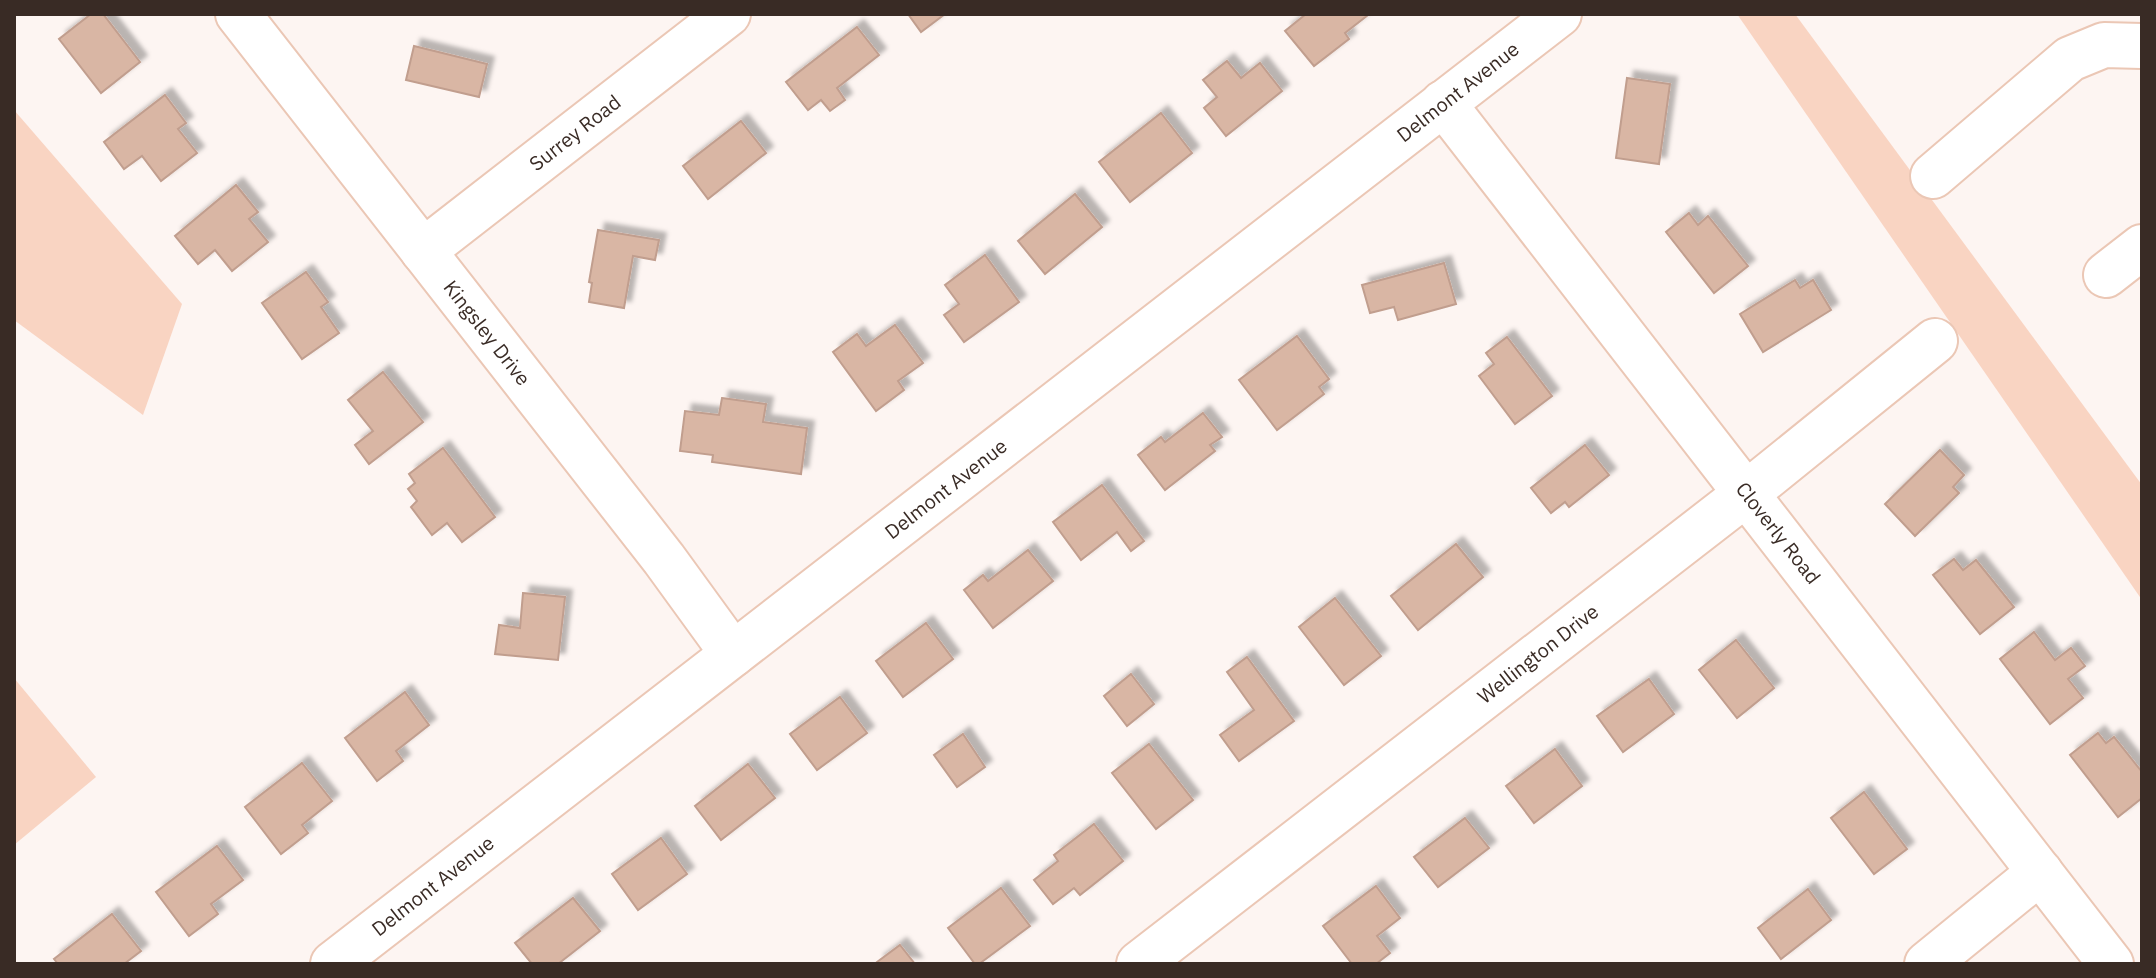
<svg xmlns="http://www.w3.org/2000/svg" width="2156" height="978" viewBox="0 0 2156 978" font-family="'IBM Plex Sans',sans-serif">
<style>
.green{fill:#f9d4c2}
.building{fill:#d9b6a4;stroke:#c19e8e;stroke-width:2;filter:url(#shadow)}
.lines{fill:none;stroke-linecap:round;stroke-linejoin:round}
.minor-casing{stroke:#ebc7b5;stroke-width:48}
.minor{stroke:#fff;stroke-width:44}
.labels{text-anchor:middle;stroke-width:6;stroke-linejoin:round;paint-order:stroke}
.street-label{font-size:20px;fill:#392b25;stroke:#fff}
</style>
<defs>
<filter id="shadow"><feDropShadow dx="7" dy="-7" stdDeviation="2" flood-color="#0004"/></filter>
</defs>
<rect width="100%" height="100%" fill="#fdf5f2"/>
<g class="green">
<path d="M1737,14H1795L2142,485V600Z"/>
<path d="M14,110L182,304L143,415L14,320Z"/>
<path d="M14,678L96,777L14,845Z"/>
</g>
<g class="building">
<path d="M91,14H103L140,62L101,93L59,39Z"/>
<path d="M908,14H945L921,32Z"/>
<path d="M1306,14H1368V15L1345,33L1349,39L1314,66L1285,31Z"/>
<path d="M857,27L879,55L837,88L845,100L830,111L821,100L808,110L786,82Z"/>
<path d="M414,46L487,64L479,97L406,80Z"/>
<path d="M1227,61L1241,78L1260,63L1282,91L1226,136L1204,108L1217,97L1203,80Z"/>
<path d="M1627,78L1670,84L1659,164L1616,158Z"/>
<path d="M165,95L186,123L178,129L197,153L161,181L142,156L124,169L104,142Z"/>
<path d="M1161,113L1192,153L1130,202L1099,162Z"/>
<path d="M741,121L766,153L708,199L683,166Z"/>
<path d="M236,185L258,212L249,219L268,242L232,271L215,250L198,264L175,236Z"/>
<path d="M1075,194L1102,227L1045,274L1018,241Z"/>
<path d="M1689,213L1698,225L1708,216L1748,266L1714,293L1666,232Z"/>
<path d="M598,230L659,240L655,260L633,256L624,308L589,302L592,283L589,282Z"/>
<path d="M985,255L1019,302L964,342L944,315L959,304L945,285Z"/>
<path d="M1444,263L1456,304L1398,320L1394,307L1370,313L1362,285Z"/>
<path d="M306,272L328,302L321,307L339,333L302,359L262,303Z"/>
<path d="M1795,280L1800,288L1813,280L1831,310L1763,352L1740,314Z"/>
<path d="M895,325L923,363L898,381L904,390L876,411L833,352L857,334L866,346Z"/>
<path d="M1297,336L1329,379L1319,387L1324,394L1277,430L1239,380Z"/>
<path d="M1507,337L1552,396L1515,424L1479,376L1494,364L1486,353Z"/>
<path d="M383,372L423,422L369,464L355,445L373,431L348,400Z"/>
<path d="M722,398L766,404L763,422L807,428L801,474L712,462L713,455L680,451L685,411L719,415Z"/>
<path d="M1203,413L1222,437L1210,445L1215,451L1165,490L1138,455L1161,437L1165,442Z"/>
<path d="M1585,445L1609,475L1569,507L1565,502L1551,513L1531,488Z"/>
<path d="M443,448L495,517L462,542L447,523L432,535L411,507L417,501L408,489L415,483L409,474Z"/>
<path d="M1940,450L1964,475L1953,487L1959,493L1915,536L1885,504Z"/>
<path d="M1102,485L1144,541L1131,551L1117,532L1081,560L1053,522Z"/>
<path d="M1456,544L1483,577L1418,630L1391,596Z"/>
<path d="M1028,550L1053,581L993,628L964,590L983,575L988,581Z"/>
<path d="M1954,559L1963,570L1976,560L2014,607L1980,634L1933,575Z"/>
<path d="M523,593L565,597L558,660L495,654L499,625L520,628Z"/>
<path d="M1335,598L1381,656L1344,685L1299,627Z"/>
<path d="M926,623L953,659L903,697L876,661Z"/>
<path d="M2034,632L2055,660L2071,648L2085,666L2068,679L2083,698L2050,724L2000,659Z"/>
<path d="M1736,640L1774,688L1737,718L1699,670Z"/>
<path d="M1247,657L1294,721L1239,761L1220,735L1254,710L1227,672Z"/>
<path d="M1131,674L1154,704L1127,726L1104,696Z"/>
<path d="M1649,679L1674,714L1623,752L1597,716Z"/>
<path d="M405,692L429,725L396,751L403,761L377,781L345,738Z"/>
<path d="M840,697L867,733L817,770L790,734Z"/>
<path d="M2098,733L2106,743L2114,737L2142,772V798L2118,817L2070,755Z"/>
<path d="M963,734L985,767L957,787L934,755Z"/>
<path d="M1149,744L1193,800L1156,829L1112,773Z"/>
<path d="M1555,749L1582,786L1534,823L1506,786Z"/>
<path d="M302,763L332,801L302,825L308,833L281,854L245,807Z"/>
<path d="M748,764L775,798L721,840L695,806Z"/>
<path d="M1864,792L1907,849L1874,874L1831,818Z"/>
<path d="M1465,818L1489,848L1438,887L1414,857Z"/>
<path d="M1094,824L1123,861L1080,895L1074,888L1053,904L1034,880L1058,861L1054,855Z"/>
<path d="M661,838L687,874L638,910L612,874Z"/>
<path d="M217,846L243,880L211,904L218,914L189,936L156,892Z"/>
<path d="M1376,886L1400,918L1377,936L1390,953L1376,964H1352L1323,926Z"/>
<path d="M1001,888L1030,926L979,964H975L948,928Z"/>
<path d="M1808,889L1831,920L1781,959L1758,928Z"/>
<path d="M573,898L600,931L558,964H532L515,943Z"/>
<path d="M112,914L141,951L124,964H58L54,959Z"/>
<path d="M900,945L915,964H878L877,962Z"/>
</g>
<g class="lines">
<defs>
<g id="minor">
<path d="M238,14L664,559L733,654"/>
<path d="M1443,103L2111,964"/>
<path d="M1933,176L2070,59L2104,45L2142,46"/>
<path d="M423,251L728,14"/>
<path d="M2106,275L2142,247"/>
<path d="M333,964L1559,14"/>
<path d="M1139,964L1747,493L1935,341"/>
<path d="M1927,964L2040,872"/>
</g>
</defs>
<use href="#minor" class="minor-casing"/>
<use href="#minor" class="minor"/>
</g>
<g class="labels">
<g class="street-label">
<text transform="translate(1458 92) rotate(-38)" y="7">Delmont Avenue</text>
<text transform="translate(575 133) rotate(-38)" y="7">Surrey Road</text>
<text transform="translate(487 333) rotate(52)" y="7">Kingsley Drive</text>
<text transform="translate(946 489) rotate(-38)" y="7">Delmont Avenue</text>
<text transform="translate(1778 533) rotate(52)" y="7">Cloverly Road</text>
<text transform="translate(1538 654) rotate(-38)" y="7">Wellington Drive</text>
<text transform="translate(433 886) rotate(-38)" y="7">Delmont Avenue</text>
</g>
</g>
<rect width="2156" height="978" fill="none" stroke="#392b25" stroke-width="32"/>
</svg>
